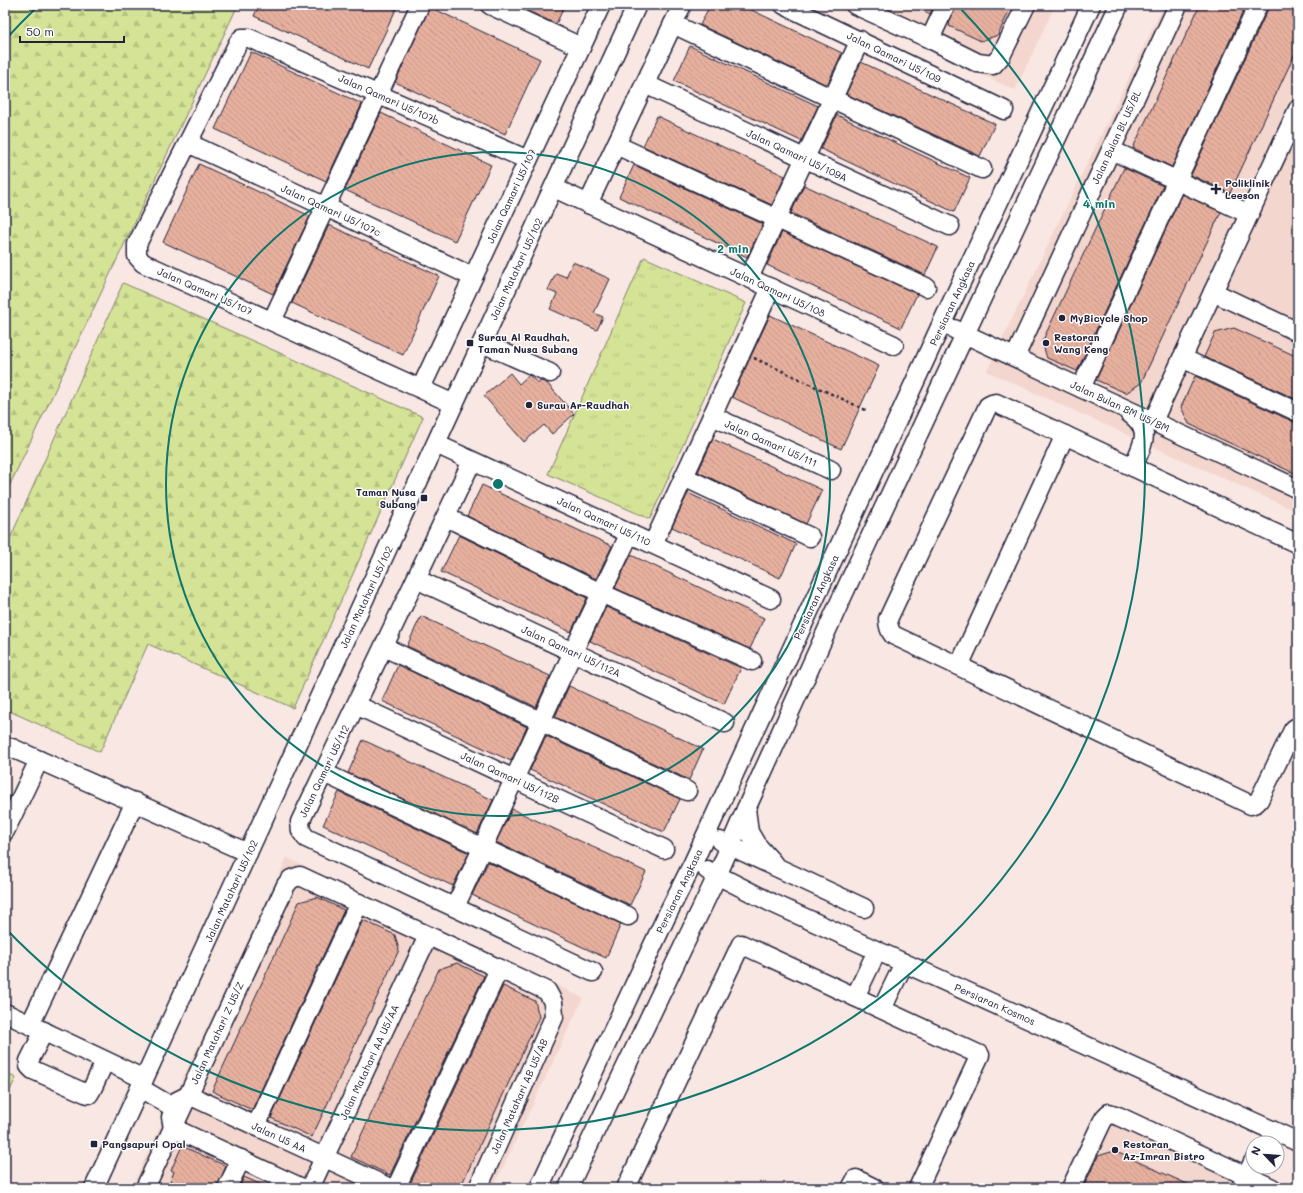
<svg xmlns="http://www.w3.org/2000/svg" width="1303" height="1193" viewBox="0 0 1303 1193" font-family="Mali,sans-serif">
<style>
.built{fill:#f3d6ce}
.grass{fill:url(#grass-tufts);stroke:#7c8268}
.forest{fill:url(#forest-firs);stroke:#7c8268}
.building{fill:url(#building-back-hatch);stroke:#22223b}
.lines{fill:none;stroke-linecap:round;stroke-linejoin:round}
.minor-casing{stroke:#22223b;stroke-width:21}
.path{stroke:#22223b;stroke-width:2.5;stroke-dasharray:3 3;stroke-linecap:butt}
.minor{stroke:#fff;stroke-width:18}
.ring{fill:none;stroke:#0f766e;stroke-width:2}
.poi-dot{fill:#22223b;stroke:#fff;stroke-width:1.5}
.labels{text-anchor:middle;stroke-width:3;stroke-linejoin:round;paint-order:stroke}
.street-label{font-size:10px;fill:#22223b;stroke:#fff}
.poi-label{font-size:10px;font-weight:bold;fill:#22223b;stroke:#fff;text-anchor:start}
.centre{fill:#0f766e;stroke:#fff;stroke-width:2}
.ring-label{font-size:12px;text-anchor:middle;font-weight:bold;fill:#0f766e;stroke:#fff;stroke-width:3;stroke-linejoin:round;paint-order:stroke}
</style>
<defs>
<pattern id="grass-tufts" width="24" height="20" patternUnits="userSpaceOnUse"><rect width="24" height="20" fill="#d5e396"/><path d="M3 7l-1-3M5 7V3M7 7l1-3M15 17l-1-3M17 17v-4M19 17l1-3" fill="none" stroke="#b7c282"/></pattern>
<pattern id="forest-firs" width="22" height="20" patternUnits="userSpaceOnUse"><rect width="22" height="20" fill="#d5e396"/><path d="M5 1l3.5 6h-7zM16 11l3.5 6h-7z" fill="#b7c282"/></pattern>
<pattern id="building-back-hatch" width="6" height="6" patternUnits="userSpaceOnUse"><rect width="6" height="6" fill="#e7b09e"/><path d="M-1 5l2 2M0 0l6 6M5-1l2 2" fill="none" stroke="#c69789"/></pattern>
</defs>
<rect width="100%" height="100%" fill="#f8e7e2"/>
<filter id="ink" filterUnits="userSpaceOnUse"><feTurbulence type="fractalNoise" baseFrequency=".025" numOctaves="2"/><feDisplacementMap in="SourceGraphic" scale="8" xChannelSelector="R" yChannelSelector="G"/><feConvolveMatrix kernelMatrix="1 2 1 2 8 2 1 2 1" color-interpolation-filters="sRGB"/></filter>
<g filter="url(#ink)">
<g class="built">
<path d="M831,5H1055L1015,90Z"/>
<path d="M1164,5H1298V512L987,371Z"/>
<path d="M287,858L583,998L493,1188H131Z"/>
<path d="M1109,1120L1258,1188H1076Z"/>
</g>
<g class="grass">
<path d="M644,257L746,303L650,519L548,474Z"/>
<path d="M5,1073L16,1078L5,1101Z"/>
</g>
<g class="forest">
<path d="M5,5H238L5,495V366L8,362V315L5,314Z"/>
<path d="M123,283L423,417L293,708L148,644L100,752L5,709V550Z"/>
</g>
<g class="building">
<path d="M259,5H398L368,69L254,16Z"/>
<path d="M515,5H565L556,24Z"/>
<path d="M710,5H741L842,53L827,85L700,25Z"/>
<path d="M910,5H934L930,14Z"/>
<path d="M956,5H1012L998,35L981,41L949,26L950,24L949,23Z"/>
<path d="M1200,5H1246L1172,167L1133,148Z"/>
<path d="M1268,5H1298V47L1230,193L1191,175L1268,9Z"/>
<path d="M430,7L540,59L505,134L395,82Z"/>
<path d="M690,46L818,106L801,141L674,81Z"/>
<path d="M251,52L362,104L326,181L215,129Z"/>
<path d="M861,62L995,124L980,156L846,94Z"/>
<path d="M381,113L491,165L455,241L345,190Z"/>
<path d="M837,115L970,178L954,212L821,149Z"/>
<path d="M657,116L785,176L772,205L643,146Z"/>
<path d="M199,164L310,216L273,294L163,242Z"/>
<path d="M634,165L763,224L747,257L619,197Z"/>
<path d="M1124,168L1163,186L1077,371L1047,358L1042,342Z"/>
<path d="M804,185L938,247L925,275L791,213Z"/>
<path d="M1182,194L1221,212L1141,383L1126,393L1096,380Z"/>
<path d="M329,225L439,276L403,355L292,303Z"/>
<path d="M782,232L917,294L901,328L767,265Z"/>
<path d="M573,262L610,279L594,313L603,317L597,330L550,309L557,294L548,290L556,273L566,277Z"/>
<path d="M770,315L879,366L841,449L732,397Z"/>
<path d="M1234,328L1298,357V400L1204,357L1215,333Z"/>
<path d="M510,373L519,384L529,375L538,383L541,381L547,383L574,414L552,434L544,425L524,442L484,396Z"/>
<path d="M1195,376L1294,422H1298V475L1189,424L1181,407Z"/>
<path d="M713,439L822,490L806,524L698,472Z"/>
<path d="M482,485L612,546L596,579L467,516Z"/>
<path d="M688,493L796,544L780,578L672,527Z"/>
<path d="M459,535L587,598L571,632L441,572Z"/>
<path d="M631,555L764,618L750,649L615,588Z"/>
<path d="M606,607L741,668L724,704L590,641Z"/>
<path d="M421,616L550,676L536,707L407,646Z"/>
<path d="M398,665L527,727L511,761L382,701Z"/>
<path d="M569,686L703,749L689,780L555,717Z"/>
<path d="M546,736L680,799L664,832L530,770Z"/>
<path d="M363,740L493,800L477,834L348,773Z"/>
<path d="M339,792L469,853L453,886L323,825Z"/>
<path d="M512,809L646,872L630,905L496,842Z"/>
<path d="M488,862L621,924L606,958L472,895Z"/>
<path d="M317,897L344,910L252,1110L212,1091L299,902Z"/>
<path d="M363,920L395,935L399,950L312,1137L271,1118Z"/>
<path d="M457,963L484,976L390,1175L351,1157L439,969Z"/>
<path d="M503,986L535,1001L539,1017L460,1188H419L410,1184Z"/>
<path d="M182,1146L226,1166L217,1188H167L174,1172L171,1170Z"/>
<path d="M1114,1151L1196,1188H1083L1098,1156Z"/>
<path d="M244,1177L269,1188H239Z"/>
</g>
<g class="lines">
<defs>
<g id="minor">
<path d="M490,5L581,47"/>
<path d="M784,5L1004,110"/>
<path d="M855,5L930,39L978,63L993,65L1001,56L1026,5"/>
<path d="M673,24L982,169"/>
<path d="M930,39L946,5"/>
<path d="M645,84L950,226"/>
<path d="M188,143L326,207L473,277"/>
<path d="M616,145L926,287"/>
<path d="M1111,150L1249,214"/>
<path d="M554,188L894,345"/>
<path d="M588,204L682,5"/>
<path d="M749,278L860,40"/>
<path d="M1213,292L1298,332"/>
<path d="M272,321L420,5"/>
<path d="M954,329L1298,489"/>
<path d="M482,343L550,373"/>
<path d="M1015,357L1178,5"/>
<path d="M1182,358L1298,412"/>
<path d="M421,388L601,5"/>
<path d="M1081,388L1258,5"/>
<path d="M454,404L143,263L137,256V244L238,43L242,38H249L528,160"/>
<path d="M1129,413C1154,431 1142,444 1133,467"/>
<path d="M712,416L831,470"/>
<path d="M1153,421L1298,109"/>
<path d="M436,444L771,599"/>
<path d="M472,461L300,822L301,831L306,838L593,972"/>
<path d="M684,477L810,537"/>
<path d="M446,517L601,593L752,661"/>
<path d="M653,544L771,288"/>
<path d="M1298,544L996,403L992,404L988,406L888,619C888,626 889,630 893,635L1251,805L1256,803L1259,800L1293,730L1295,728H1298"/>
<path d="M416,579L725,723"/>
<path d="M384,647L687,791"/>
<path d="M959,666L1065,435"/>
<path d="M356,705L664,849"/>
<path d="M5,750L7,747L12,748L248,853"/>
<path d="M324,773L628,916"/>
<path d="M746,809L749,832L756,844L773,863"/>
<path d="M5,831L39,760"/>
<path d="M720,841L864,908"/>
<path d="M707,870L770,902L1298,1142"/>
<path d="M455,907L573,652L630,533"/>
<path d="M855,997L877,951"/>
<path d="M882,1009L904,963"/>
<path d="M5,1013L144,1079"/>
<path d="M30,1025L135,802"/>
<path d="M44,1031L29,1061V1066L33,1070L85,1093L89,1094L92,1089L105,1061"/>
<path d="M140,1088L169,1105"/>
<path d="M169,1105L189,1095L390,1188"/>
<path d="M171,1117L173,1128L302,1188"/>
<path d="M256,1126L359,903"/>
<path d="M94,1188L637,5"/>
<path d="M145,1188L286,885L291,879L300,876L547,991L553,1002L554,1017L478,1188"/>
<path d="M227,1188L241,1159"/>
<path d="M310,1188L428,936"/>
<path d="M396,1188L499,969"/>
<path d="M539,1188L667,915L693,863L942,323L1091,5"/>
<path d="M568,1188L717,876L746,809L837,608L1119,5"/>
<path d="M626,1188L741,944L980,1055L918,1188"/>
<path d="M851,1188L856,1179L874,1188"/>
<path d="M1071,1188L1102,1122L1105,1117L1109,1113L1118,1116L1272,1188"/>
<path d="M1241,1188L1253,1162"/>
</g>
</defs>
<use href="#minor" class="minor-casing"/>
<path class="path" d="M754,358L868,411"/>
<use href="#minor" class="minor"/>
</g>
</g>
<g class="ring">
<circle cx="498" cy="484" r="332"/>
<path d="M5 40A663 663 0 0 1 37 7M959 7A663 663 0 1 1 5 928"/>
</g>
<g class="poi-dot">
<path d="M1214 183h4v4h4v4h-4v4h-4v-4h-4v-4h4z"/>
<circle cx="1062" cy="318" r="4"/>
<rect x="466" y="339" width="8" height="8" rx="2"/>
<circle cx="1046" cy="343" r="4"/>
<circle cx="529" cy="405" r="4"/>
<rect x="420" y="494" width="8" height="8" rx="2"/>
<rect x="90" y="1140" width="8" height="8" rx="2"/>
<circle cx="1115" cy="1150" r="4"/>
</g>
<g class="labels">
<g class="street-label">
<text transform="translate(894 57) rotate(26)" y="4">Jalan Qamari U5/109</text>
<text transform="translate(389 99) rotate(24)" y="4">Jalan Qamari U5/107b</text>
<text transform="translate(1116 137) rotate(-65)" y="4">Jalan Bulan BL U5/BL</text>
<text transform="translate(797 155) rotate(25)" y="4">Jalan Qamari U5/109A</text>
<text transform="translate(511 196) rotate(-65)" y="4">Jalan Qamari U5/107</text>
<text transform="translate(331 210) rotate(25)" y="4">Jalan Qamari U5/107c</text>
<text transform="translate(516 269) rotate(-65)" y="4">Jalan Matahari U5/102</text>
<text transform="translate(205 291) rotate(24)" y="4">Jalan Qamari U5/107</text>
<text transform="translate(778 292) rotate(25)" y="4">Jalan Qamari U5/108</text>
<text transform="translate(952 303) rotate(-65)" y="4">Persiaran Angkasa</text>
<text transform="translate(1120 406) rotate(25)" y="4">Jalan Bulan BM U5/BM</text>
<text transform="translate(771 443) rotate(24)" y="4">Jalan Qamari U5/111</text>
<text transform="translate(604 521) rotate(25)" y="4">Jalan Qamari U5/110</text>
<text transform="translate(366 597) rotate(-65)" y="4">Jalan Matahari U5/102</text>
<text transform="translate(816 597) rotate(-65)" y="4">Persiaran Angkasa</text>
<text transform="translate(571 651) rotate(25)" y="4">Jalan Qamari U5/112A</text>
<text transform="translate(324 771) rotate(-64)" y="4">Jalan Qamari U5/112</text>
<text transform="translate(510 777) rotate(25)" y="4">Jalan Qamari U5/112B</text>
<text transform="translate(231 891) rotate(-65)" y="4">Jalan Matahari U5/102</text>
<text transform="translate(679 891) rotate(-64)" y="4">Persiaran Angkasa</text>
<text transform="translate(995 1004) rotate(24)" y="4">Persiaran Kosmos</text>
<text transform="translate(217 1033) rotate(-65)" y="4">Jalan Matahari Z U5/Z</text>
<text transform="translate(369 1062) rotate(-65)" y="4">Jalan Matahari AA U5/AA</text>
<text transform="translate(519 1096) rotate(-66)" y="4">Jalan Matahari AB U5/AB</text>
<text transform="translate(279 1137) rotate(25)" y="4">Jalan U5 AA</text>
</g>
<g class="poi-label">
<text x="1225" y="187">Poliklinik<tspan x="1225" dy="12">Leeson</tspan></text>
<text x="1070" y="322">MyBicycle Shop</text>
<text x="478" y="341">Surau Al Raudhah,<tspan x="478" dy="12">Taman Nusa Subang</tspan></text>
<text x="1054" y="341">Restoran<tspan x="1054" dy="12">Wang Keng</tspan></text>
<text x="537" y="409">Surau Ar-Raudhah</text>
<text x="416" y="496" text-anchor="end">Taman Nusa<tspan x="416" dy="12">Subang</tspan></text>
<text x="102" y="1148">Pangsapuri Opal</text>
<text x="1123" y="1148">Restoran<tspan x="1123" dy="12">Az-Imran Bistro</tspan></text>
</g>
</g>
<circle cx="498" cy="484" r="6" class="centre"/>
<g class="ring-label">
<text x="1099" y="208">4 min</text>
<text x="733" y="253">2 min</text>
</g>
<rect width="1303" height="1193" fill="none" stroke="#fff" stroke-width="20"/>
<rect x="10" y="10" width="1283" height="1173" fill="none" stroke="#22223b" stroke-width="1.5" filter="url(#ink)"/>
<g transform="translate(1265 1155) rotate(295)"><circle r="19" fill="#ffffff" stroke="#a7a7b1"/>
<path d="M0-3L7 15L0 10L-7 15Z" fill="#22223b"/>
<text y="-6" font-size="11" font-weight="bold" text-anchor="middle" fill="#22223b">N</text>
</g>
<path d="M20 36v6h104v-6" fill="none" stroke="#22223b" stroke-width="2"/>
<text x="26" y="36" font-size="12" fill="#22223b" stroke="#ffffff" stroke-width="3" paint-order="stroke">50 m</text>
</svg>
